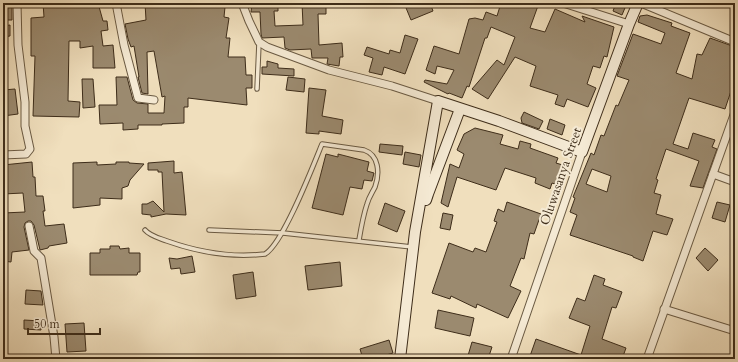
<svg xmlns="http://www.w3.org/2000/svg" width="738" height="362" viewBox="0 0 738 362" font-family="Cardo,serif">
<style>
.building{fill:#9b8a6f;stroke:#3e2d1a;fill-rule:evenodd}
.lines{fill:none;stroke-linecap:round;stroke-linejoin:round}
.lane-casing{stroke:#6a5a43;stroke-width:5.5}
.street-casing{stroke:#6a5a43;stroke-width:9}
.secondary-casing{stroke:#3e2d1a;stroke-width:12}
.lane{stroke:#f5ead4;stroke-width:3.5}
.street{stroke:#f5ead4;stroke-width:7}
.secondary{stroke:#f5ead4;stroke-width:10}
.labels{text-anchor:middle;stroke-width:4;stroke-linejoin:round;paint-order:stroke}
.street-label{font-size:13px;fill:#3e2d1a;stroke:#f5ead4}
</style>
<rect width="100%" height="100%" fill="#f0dfbd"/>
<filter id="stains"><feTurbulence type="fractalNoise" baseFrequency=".005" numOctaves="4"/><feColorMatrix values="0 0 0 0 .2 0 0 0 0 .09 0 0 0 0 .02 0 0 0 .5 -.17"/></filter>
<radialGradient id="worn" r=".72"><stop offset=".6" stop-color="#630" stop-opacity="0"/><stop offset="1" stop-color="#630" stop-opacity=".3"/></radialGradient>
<g class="building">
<path d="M3,3H12V20H4Z"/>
<path d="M43,3H64V5L77,3H98L103,21H107L108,30L101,31L103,46L113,45L115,68H93V46L80,48V41H69L68,101L80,102L79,117L33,116L35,56H31V18L44,17Z"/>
<path d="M145,3H199V5L225,7L224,17L229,18L226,38H230L228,57H245L246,75H252V88H246L247,105L188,98V107H184V123L162,124V125H138V129L123,130V123L100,124L99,105H117L116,77H127L133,100L137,103L148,104V113H164L165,96L162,97L154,51L147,52L148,94L142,93L138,77H139L134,46L131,47L128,39L125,24L146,20Z"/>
<path d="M252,3H278V11H274L275,26L303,25L302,3H326V14H318L319,45L342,43L343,57H340L339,66L327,64L328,58H312L311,49L290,50L285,48L284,37L262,38L261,34L260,12H251Z"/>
<path d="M404,3H430L433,11L411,20Z"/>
<path d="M501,3H539L530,28L545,32L555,9L585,22L582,16L614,27L607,57L604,56L600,68L593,66L587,84L596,88L588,107L567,99L564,107L555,104L558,95L530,86L536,66L515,57L488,99L472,89L497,60L504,65L515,37L491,27L487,38H485L469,87L467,86L462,98L449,93L448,94L424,82L425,80L447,84L454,70L437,66L435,74L426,70L434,46L459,54L469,19L475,18L483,20L486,12L497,16Z"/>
<path d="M616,3H627L622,15L613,11Z"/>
<path d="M647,15L672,23L671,26L690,33L676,73L692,79L697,54L702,55L710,38L735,47V70L733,77H735V79L725,109L689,98L673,144L688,149L693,133L715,140L712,147L717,149L703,188L690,186L699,161L666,149L656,179L658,180L654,193L661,195L656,214L673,219L667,235L653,231L643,261L633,257V256L570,235L577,215L570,212L575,198L573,197L591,153L594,155L601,135L604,136L616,105L618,106L629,80L617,76L633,34L661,44L665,33L638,22L640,16ZM592,169L611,176L607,192L586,184Z"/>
<path d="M10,25V36L3,37V26Z"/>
<path d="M405,35L418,39L405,74L384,67L382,75L369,72L373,58L364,55L367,47L389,54L390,50L400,53Z"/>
<path d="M267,61L278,64V68L294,69V76L262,74V67H267Z"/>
<path d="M288,77L305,79L304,92L286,90Z"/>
<path d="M82,79H93L95,107L83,108Z"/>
<path d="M309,88L326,90L322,116L343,120L341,134L319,131V134L306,133Z"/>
<path d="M15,89L18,114L3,116V90Z"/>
<path d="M524,112L543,121L539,129L522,123L521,118Z"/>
<path d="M550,119L565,125L562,135L547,129Z"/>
<path d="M475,128L503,135L500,144L518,149L520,141L531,144L530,148L558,158L556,163L566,166L560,186L552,183L550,189L535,183L536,178L505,168L496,190L457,177L448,207L441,203L450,164L459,168L464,154L457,150L464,134Z"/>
<path d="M380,144L403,146L402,155L379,152Z"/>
<path d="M405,152L421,155L419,167L403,164Z"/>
<path d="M326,154L338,157V154L369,162L367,171L374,173L372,181L364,180L362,189L350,187L343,215L312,208Z"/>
<path d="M174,161V173L182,172L186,215L166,214L151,217V215L142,214V204H147L153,201L164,212L162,172H158V170H148V163Z"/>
<path d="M32,162L33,177H35L36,196H43L45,211H43L45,226L64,224L67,243L49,246L48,248L40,250L34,225L31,221H28L25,223L24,227L29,250L12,252L11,262L3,261V213L25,212L23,193L3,194V165Z"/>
<path d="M97,162V165L116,164V162H129V163L144,164L130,180L128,186L122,188V199L100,198V205L73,208V163Z"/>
<path d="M507,202L541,214L534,234L530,233L524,259L521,258L510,286L521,291L508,318L477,304L476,308L451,296L450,299L432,293L449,243L473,252L475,248L486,252L497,222L494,221L498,209L504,212Z"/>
<path d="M717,202L730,205L725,222L712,218Z"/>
<path d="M385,203L405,211L397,232L378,224Z"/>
<path d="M443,213L453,215L450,230L440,228Z"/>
<path d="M110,246H119L120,249L129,248V253H140V272H138L137,275H90V253H100V249H110Z"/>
<path d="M705,248L718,260L708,271L696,258Z"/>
<path d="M192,256L195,272L181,274L180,268L171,269L169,258L177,259Z"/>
<path d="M340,262L342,286L308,290L305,266Z"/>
<path d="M253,272L256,296L236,299L233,275Z"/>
<path d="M594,275L605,279L603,285L622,292L616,308L612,307L602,339L626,348L622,359H529L536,339L581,355L590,326L569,318L577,298L585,301Z"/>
<path d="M26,290L41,291L43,305L25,304Z"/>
<path d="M438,310L474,318L470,336L435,328Z"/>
<path d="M24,320L41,321V330L24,329Z"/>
<path d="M84,323L86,351L67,352L65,324Z"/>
<path d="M389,340L393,353L373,359H363L360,349Z"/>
<path d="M472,342L492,347L488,359H467Z"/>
</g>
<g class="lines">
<defs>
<g id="lane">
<path d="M257,89L259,43"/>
<path d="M145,230C150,236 159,238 167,241C198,252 232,258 265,254C283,244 313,166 322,144L364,150C379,155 380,173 375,187C372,193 369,197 367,204C363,216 361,228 359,240"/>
<path d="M209,230L283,233L412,247"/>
</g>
<g id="street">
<path d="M116,3L124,45L138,98L154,100"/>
<path d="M242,3L249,21L259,42L267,47L329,70L392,86L438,101"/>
<path d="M563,3L629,24"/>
<path d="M641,3L735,42"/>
<path d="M3,155L26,154L30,149L25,126V102L18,45L17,3"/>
<path d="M713,174L735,182"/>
<path d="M29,226L34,251L41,258L54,337L56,359"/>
<path d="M664,309L735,331"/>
<path d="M511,359L582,152"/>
<path d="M647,359L735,112"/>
</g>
<g id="secondary">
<path d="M426,200L428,194L460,109"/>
<path d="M400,359L415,232L438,101L499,121L582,152L629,24L638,3"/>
</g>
</defs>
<use href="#lane" class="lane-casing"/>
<use href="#street" class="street-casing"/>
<use href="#secondary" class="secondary-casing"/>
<use href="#lane" class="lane"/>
<use href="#street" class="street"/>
<use href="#secondary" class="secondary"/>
</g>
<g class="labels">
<g class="street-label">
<text transform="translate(560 176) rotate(-71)" y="5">Oluwasanya Street</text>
</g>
</g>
<rect width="738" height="362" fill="none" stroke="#f0dfbd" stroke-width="16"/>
<rect x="4" y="4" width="730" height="354" fill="none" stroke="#3e2d1a" stroke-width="2"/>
<rect x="8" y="8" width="722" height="346" fill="none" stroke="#3e2d1a"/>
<path d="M28 328v6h72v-6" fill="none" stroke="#3e2d1a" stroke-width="2"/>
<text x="34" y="328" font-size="12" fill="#3e2d1a" stroke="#f5ead4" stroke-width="3" paint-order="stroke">50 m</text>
<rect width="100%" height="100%" filter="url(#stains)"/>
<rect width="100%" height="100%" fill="url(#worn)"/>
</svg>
